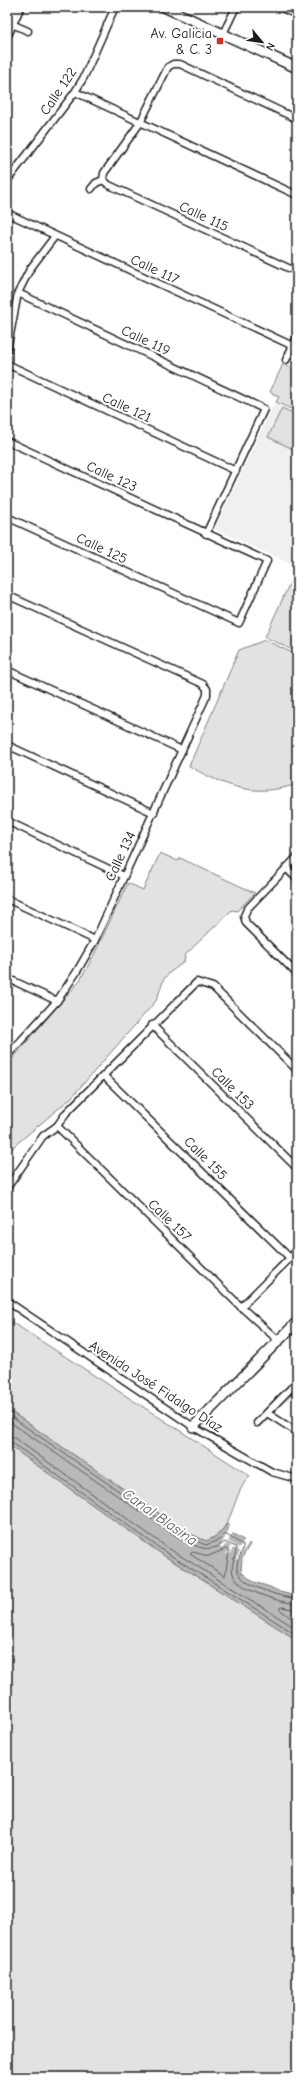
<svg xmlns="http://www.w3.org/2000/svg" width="304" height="2084" viewBox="0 0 304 2084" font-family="'Comic Neue',sans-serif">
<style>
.built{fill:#f0f0f0}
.green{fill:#e2e2e2;stroke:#7f7f7f}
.water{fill:#b8b8b8;stroke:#7a7a7a}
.pier{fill:#fff}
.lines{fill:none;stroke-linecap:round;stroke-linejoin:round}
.shore{stroke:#5a5a5a;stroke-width:1}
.street-casing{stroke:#1c1c1c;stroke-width:9}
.secondary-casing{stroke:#1c1c1c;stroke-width:12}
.street{stroke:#fff;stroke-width:6}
.secondary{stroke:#fff;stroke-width:9}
.poi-dot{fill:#c8321e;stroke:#fff;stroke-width:1.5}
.labels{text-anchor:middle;stroke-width:4;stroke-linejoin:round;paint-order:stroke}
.poi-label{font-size:14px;fill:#1c1c1c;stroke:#fff;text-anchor:end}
.street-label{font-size:14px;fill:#1c1c1c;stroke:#fff}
.water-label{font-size:15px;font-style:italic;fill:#5a5a5a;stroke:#fff}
</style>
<rect width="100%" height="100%" fill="#fff"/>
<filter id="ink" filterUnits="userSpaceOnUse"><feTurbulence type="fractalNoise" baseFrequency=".025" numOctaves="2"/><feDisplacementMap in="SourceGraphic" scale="8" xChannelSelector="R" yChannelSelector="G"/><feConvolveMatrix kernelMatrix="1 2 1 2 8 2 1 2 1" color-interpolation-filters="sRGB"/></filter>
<g filter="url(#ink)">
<path class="built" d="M274,403L297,414V567L215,529Z"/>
<g class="green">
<path d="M283,364L297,371V412L276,402L279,397L270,392Z"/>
<path d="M282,408L297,415V451L268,437Z"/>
<path d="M293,576L297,578V652L265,637Z"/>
<path d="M265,640L297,655V784C255,798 226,787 189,766L239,650Z"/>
<path d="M160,853L178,861L180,858L255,893L237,911L232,910L185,955L184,962L169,973L164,979L156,1001L70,1099L14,1146L7,1157V1065L80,980L94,955L128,883L143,890Z"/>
<path d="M7,1319L250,1476C230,1496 236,1530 206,1541L186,1532L7,1409Z"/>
<path d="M7,1444L163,1555L297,1640V2077H7Z"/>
</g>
<path class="water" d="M7,1409L186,1532L206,1541L217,1537L227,1524L229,1526L227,1530L250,1544L242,1558L241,1572L254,1582L270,1587L280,1592L297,1596V1640L163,1555L7,1444Z"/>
<path class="pier" d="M230,1528L233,1533L228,1541L239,1548L245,1539L249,1542L238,1560L236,1559L240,1552L233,1548L229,1555L226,1554L231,1546L226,1544L222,1549L220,1547Z"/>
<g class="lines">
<g class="shore">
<path d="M7,1414L184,1536L206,1545L219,1540L225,1534L243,1545C244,1551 236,1560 237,1568C238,1586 282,1597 297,1599"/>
<path d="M7,1420L182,1540C198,1547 210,1554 225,1542L236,1547C237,1554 230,1564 233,1574C237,1590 282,1603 297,1604"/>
<path d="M7,1436L13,1437L168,1548L297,1629"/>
<path d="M7,1441L11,1442L165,1552L297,1635"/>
<path d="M226,1549L229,1551L225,1576L190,1554L193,1552L208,1556Z"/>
<path d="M297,1610L281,1607L279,1609L297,1622"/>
</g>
<defs>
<g id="street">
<path d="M279,7L297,15"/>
<path d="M12,24L28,31"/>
<path d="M223,34L236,7"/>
<path d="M75,92L297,195"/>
<path d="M103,180L109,185L297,272"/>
<path d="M7,181L75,92L84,77L115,7"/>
<path d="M91,189L96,183L103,180L104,173L140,123L168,67L173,64H180L297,119"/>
<path d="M7,213L293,346"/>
<path d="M18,293L264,409L206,534"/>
<path d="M7,351L18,293L30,269L55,236"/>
<path d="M286,360L297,337"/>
<path d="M7,364L236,471"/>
<path d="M7,441L267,561L239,623L7,517"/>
<path d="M7,595L203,684L207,689V695L95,940L76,973L57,1001L7,1056"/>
<path d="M7,670L182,750"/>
<path d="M7,745L154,813"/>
<path d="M7,821L124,876"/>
<path d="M297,857L247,909L244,916L246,923L297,974"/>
<path d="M286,868L297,879"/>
<path d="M7,899L95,940"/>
<path d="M7,978L57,1001"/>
<path d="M152,1025L297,1168"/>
<path d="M104,1076L290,1258"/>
<path d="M57,1126L241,1307L279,1341"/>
<path d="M7,1188L43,1136L57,1126L66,1113L197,982L213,987L297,1070"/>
<path d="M7,1301L195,1428L272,1472L297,1479"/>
<path d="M241,1307L297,1251"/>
<path d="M267,1413L297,1432"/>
<path d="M257,1423L297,1382"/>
</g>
<g id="secondary">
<path d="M164,7L297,68"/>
<path d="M7,11L9,7"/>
<path d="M7,34L19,7"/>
<path d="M193,1427L297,1322"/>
</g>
</defs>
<use href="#street" class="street-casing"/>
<use href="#secondary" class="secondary-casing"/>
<use href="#street" class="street"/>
<use href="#secondary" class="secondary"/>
</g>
</g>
<rect class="poi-dot" x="216" y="37" width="8" height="8" rx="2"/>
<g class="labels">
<g class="poi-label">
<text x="212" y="38">Av. Galicia<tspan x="212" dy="16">&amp; C. 3</tspan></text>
</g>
<g class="street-label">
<text transform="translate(58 91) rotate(-56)" y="5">Calle 122</text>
<text transform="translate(204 216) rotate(25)" y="5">Calle 115</text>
<text transform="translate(155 269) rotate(25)" y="5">Calle 117</text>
<text transform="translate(146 340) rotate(25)" y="5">Calle 119</text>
<text transform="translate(127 407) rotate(25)" y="5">Calle 121</text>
<text transform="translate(112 476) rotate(25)" y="5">Calle 123</text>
<text transform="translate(102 548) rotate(25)" y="5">Calle 125</text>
<text transform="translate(120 856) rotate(-65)" y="5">Calle 134</text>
<text transform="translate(233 1088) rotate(45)" y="5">Calle 153</text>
<text transform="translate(206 1158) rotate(45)" y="5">Calle 155</text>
<text transform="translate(170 1220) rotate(44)" y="5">Calle 157</text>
<text transform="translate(156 1386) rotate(33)" y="5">Avenida José Fidalgo Díaz</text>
</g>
<g class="water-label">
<text transform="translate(160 1517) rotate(35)" y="5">Canal Blasina</text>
</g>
</g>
<rect width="304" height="2084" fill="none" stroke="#fff" stroke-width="24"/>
<rect x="12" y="12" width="280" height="2060" fill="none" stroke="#1c1c1c" stroke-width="1.5" filter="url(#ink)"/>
<g transform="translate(262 42) rotate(119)" stroke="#ffffff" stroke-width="3" paint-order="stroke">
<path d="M0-3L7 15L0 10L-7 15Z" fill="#1c1c1c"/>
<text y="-6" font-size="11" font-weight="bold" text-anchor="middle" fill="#1c1c1c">N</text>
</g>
</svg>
